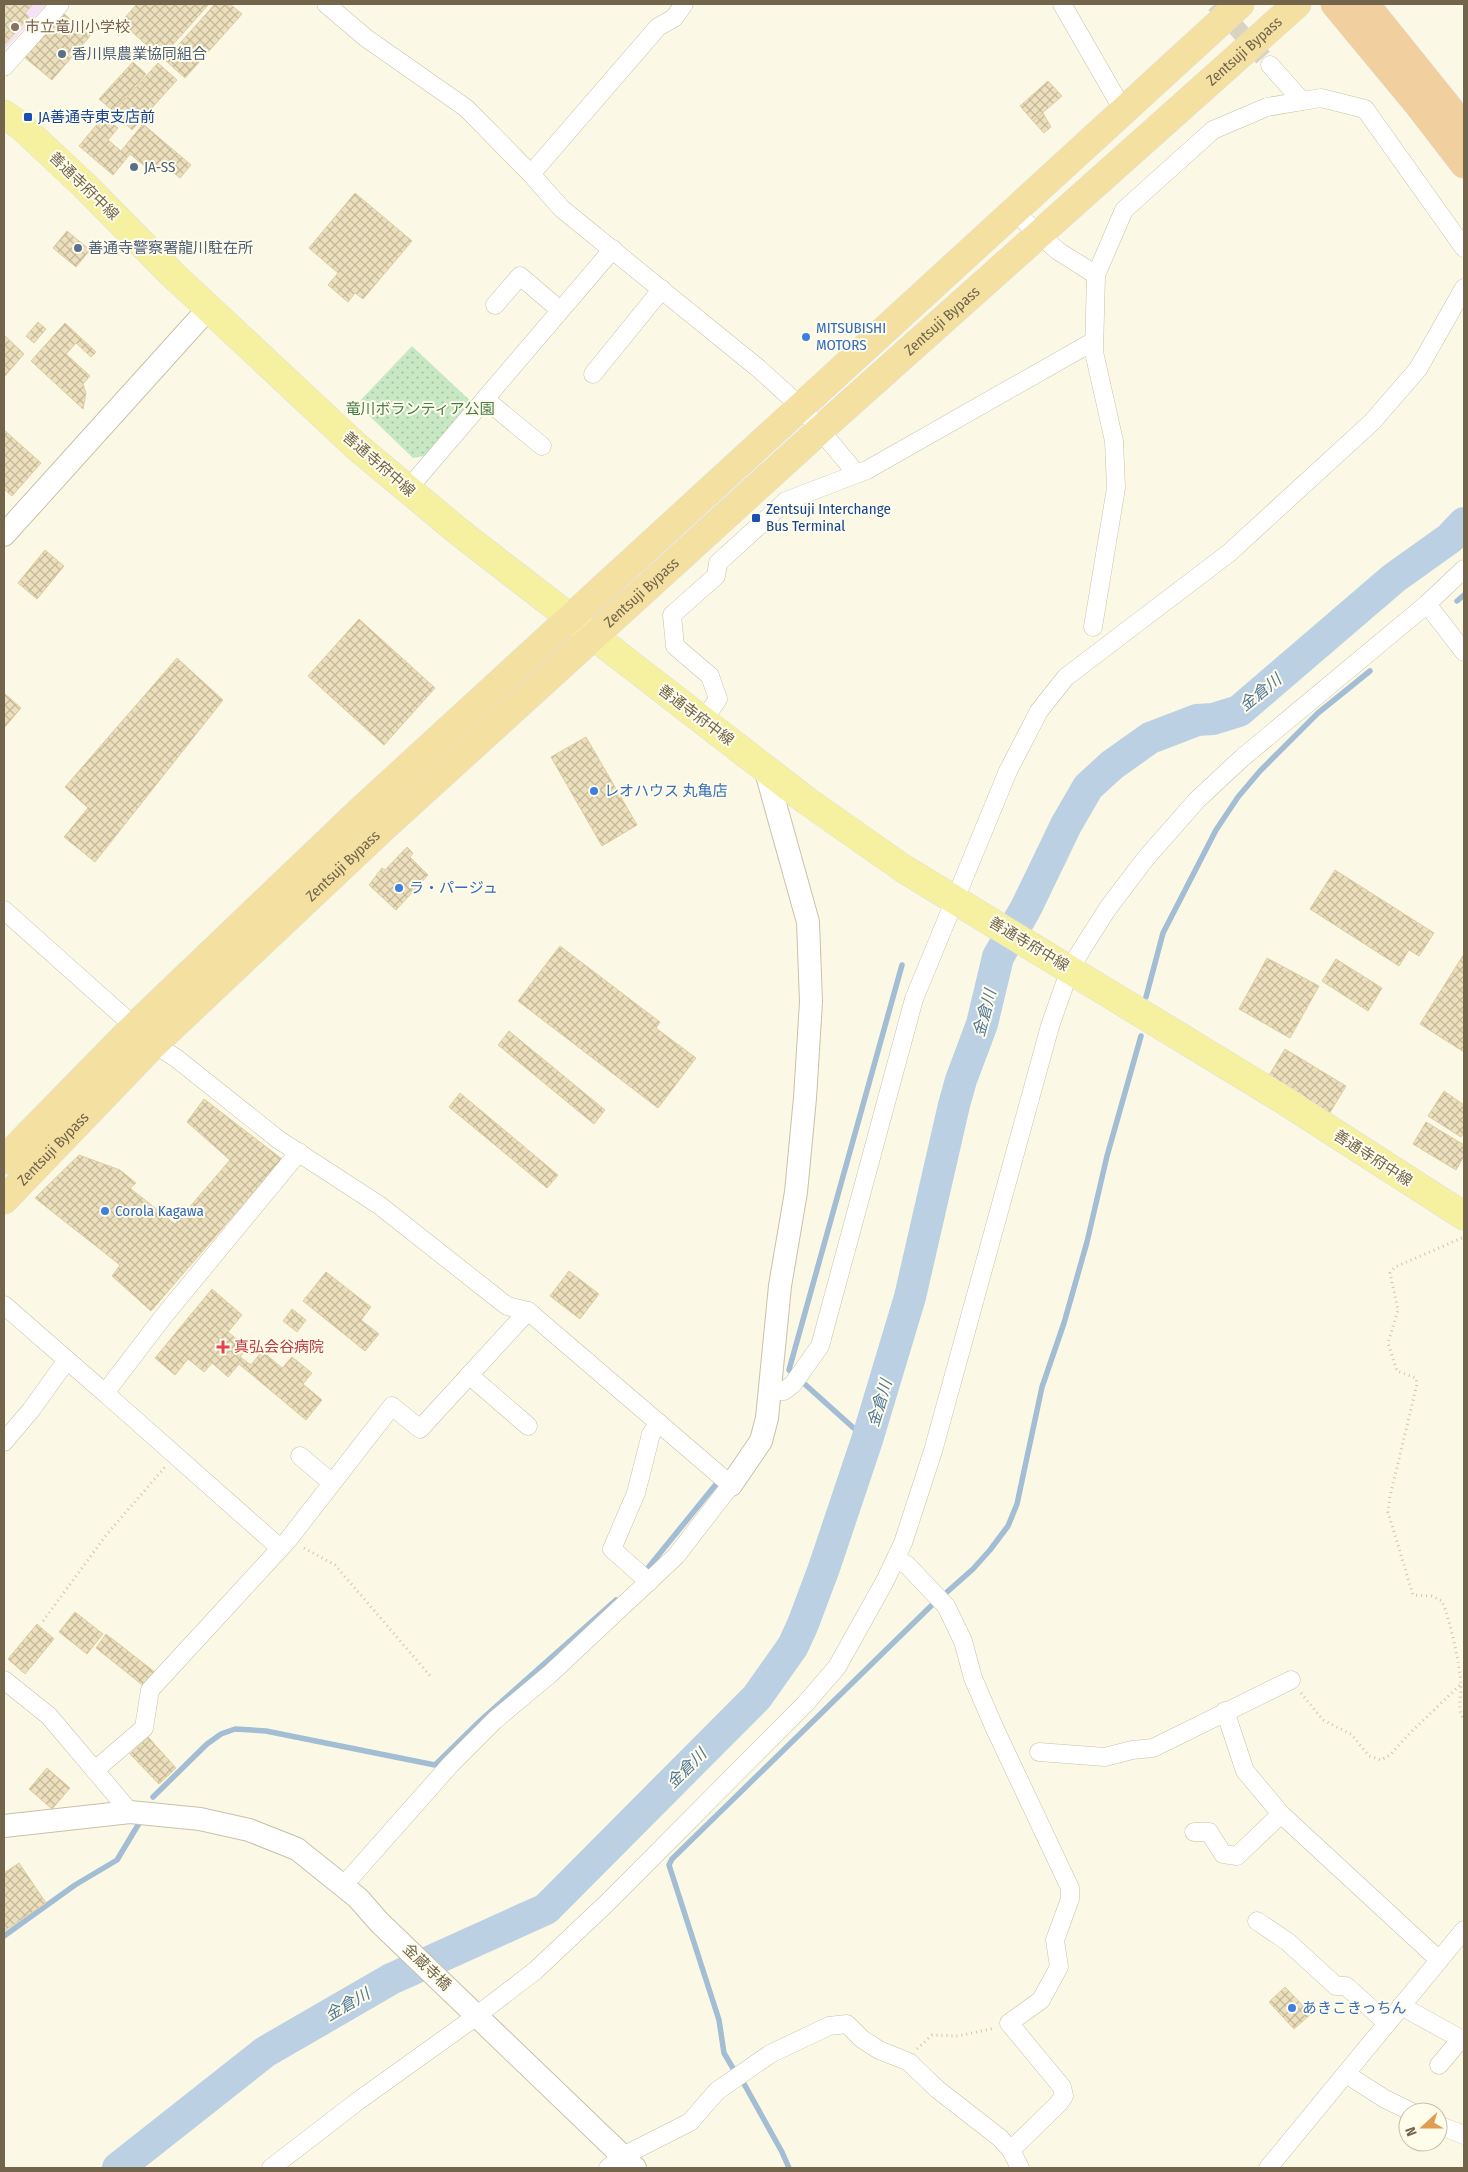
<svg xmlns="http://www.w3.org/2000/svg" width="1468" height="2172" viewBox="0 0 1468 2172" font-family="'Fira Sans Condensed','Noto Sans JP',sans-serif">
<style>
.education{fill:#f6e2f7}
.park{fill:url(#park-dots)}
.lines{fill:none;stroke-linecap:round;stroke-linejoin:round}
.stream{stroke:#a2bdd4;stroke-width:5.5}
.river{stroke:#bbd1e3;stroke-width:32}
.building{fill:url(#building-cross-hatch);stroke:#e0cda0}
.minor-tunnel{stroke:#d9d4bf;stroke-width:18;stroke-dasharray:18 9;stroke-linecap:butt}
.minor-casing{stroke:#c9c1aa;stroke-width:19}
.tertiary-casing{stroke:#c9c1aa;stroke-width:24}
.primary-casing{stroke:#e0ddd8;stroke-width:29}
.trunk-casing{stroke:#e0ddd8;stroke-width:29}
.motorway-casing{stroke:#e0ddd8;stroke-width:29}
.path{stroke:#d3c5a2;stroke-width:3;stroke-dasharray:1 4;stroke-linecap:butt}
.minor{stroke:#fff;stroke-width:18}
.tertiary{stroke:#fff;stroke-width:22}
.primary{stroke:#f6f1a1;stroke-width:28}
.trunk{stroke:#f4e0a0;stroke-width:28}
.motorway{stroke:#f1cf9f;stroke-width:28}
.education-dot{fill:#8d6e63;stroke:#fefceb;stroke-width:2}
.service-dot{fill:#5c6f8a;stroke:#fefceb;stroke-width:2}
.transit-dot{fill:#1a4fb4;stroke:#fefceb;stroke-width:2}
.shop-dot{fill:#3f7fe0;stroke:#fefceb;stroke-width:2}
.health-dot{fill:#e0444e;stroke:#fefceb;stroke-width:2}
.labels{text-anchor:middle;stroke-width:4;stroke-linejoin:round;paint-order:stroke}
.education-label{font-size:15px;fill:#785e54;stroke:#fefceb;text-anchor:start}
.street-label{font-size:15px;fill:#72654c;stroke:#fefceb}
.service-label{font-size:15px;fill:#4e5e75;stroke:#fefceb;text-anchor:start}
.transit-label{font-size:15px;fill:#164399;stroke:#fefceb;text-anchor:start}
.shop-label{font-size:15px;fill:#366cbe;stroke:#fefceb;text-anchor:start}
.park-label{font-size:15px;fill:#477d48;stroke:#fefceb}
.health-label{font-size:15px;fill:#be3a42;stroke:#fefceb;text-anchor:start}
.water-label{font-size:16px;font-style:italic;fill:#507699;stroke:#fefceb}
</style>
<defs>
<pattern id="park-dots" width="8" height="8" patternUnits="userSpaceOnUse" patternTransform="scale(1.25)"><rect width="8" height="8" fill="#c8e8c4"/><path d="M2 2h.1M6 6h.1" fill="none" stroke="#a7c0a1" stroke-width="1.8" stroke-linecap="round"/></pattern>
<pattern id="building-cross-hatch" width="8" height="8" patternUnits="userSpaceOnUse" patternTransform="scale(1.25)"><rect width="8" height="8" fill="#ecdfbc"/><path d="M0 0l8 8M0 8l8-8" fill="none" stroke="#c4b89b"/></pattern>
</defs>
<rect width="100%" height="100%" fill="#fbf9e5"/>
<path class="education" d="M4,4H47L4,50Z"/>
<path class="park" d="M412,346L477,407L433,454L413,458L357,404Z"/>
<g class="lines">
<g class="stream">
<path d="M1457,601L1464,595"/>
<path d="M1146,997L1163,933L1216,830L1238,797L1260,771L1318,713L1370,671"/>
<path d="M867,1440L789,1370L902,965"/>
<path d="M643,1574L717,1483"/>
<path d="M947,1592L973,1569L990,1550L1008,1526L1017,1504L1042,1387L1064,1323L1087,1242L1107,1156L1141,1036"/>
<path d="M153,1797L207,1744L221,1734L235,1729L266,1731L435,1765L481,1720L616,1600"/>
<path d="M4,1936L75,1885L117,1860L141,1820"/>
<path d="M734,2070L724,2053L719,2020L669,1865L672,1859L934,1603"/>
<path d="M743,2082L782,2152L789,2168"/>
</g>
<path class="river" d="M118,2168L265,2052L391,1979L546,1909L757,1697L793,1646L803,1624L824,1568L867,1440L910,1297L954,1105L961,1080L982,1024L998,957L1026,908L1066,825L1088,787L1112,765L1150,738L1197,720L1213,719L1239,711L1394,578L1450,538L1464,523"/>
</g>
<g class="building">
<path d="M4,4H33L25,13L29,17L5,44Z"/>
<path d="M137,4H209L161,58L121,22Z"/>
<path d="M215,4H230L242,14L185,78L165,60Z"/>
<path d="M62,12L90,36L52,80L24,57Z"/>
<path d="M133,62L146,74L113,111L99,99Z"/>
<path d="M158,63L177,80L132,130L113,112Z"/>
<path d="M1048,81L1062,96L1033,121L1020,106Z"/>
<path d="M1043,113L1051,127L1044,133L1033,121Z"/>
<path d="M104,116L118,128L108,140L121,151L143,124L191,165L180,178L162,163L153,173L130,154L113,175L79,146Z"/>
<path d="M355,193L412,241L363,299L355,293L348,302L328,285L338,273L309,248Z"/>
<path d="M67,231L90,250L76,267L53,248Z"/>
<path d="M38,322L46,329L34,343L26,336Z"/>
<path d="M65,323L96,352L91,357L76,343L66,354L90,376L83,384L86,393L83,409L31,361Z"/>
<path d="M4,335L24,354L4,377Z"/>
<path d="M4,430L41,463L12,496L4,489Z"/>
<path d="M45,550L64,566L37,599L18,583Z"/>
<path d="M359,619L435,688L384,745L308,676Z"/>
<path d="M177,658L223,700L95,862L64,837L88,808L65,787Z"/>
<path d="M4,693L21,708L4,728Z"/>
<path d="M586,737L637,825L602,846L551,757Z"/>
<path d="M407,847L413,853L410,857L428,875L396,910L369,885L382,868L385,870Z"/>
<path d="M1335,870L1434,933L1419,956L1409,950L1399,966L1310,909Z"/>
<path d="M560,946L660,1022L656,1028L696,1058L658,1108L518,1001Z"/>
<path d="M1464,954V1052L1420,1024Z"/>
<path d="M1267,958L1319,986L1290,1038L1239,1009Z"/>
<path d="M1336,959L1382,988L1368,1011L1322,981Z"/>
<path d="M509,1031L605,1110L594,1124L498,1045Z"/>
<path d="M1285,1049L1346,1086L1329,1114L1268,1077Z"/>
<path d="M1444,1091L1464,1105V1133L1461,1137L1428,1116Z"/>
<path d="M460,1093L558,1175L547,1188L449,1107Z"/>
<path d="M204,1099L282,1159L151,1311L112,1276L120,1265L35,1198L79,1155L120,1170L136,1183L130,1188L175,1224L230,1160L187,1122Z"/>
<path d="M1426,1122L1464,1145V1156L1456,1170L1413,1144Z"/>
<path d="M569,1271L599,1294L580,1319L550,1296Z"/>
<path d="M326,1272L371,1307L361,1320L379,1334L365,1351L303,1301Z"/>
<path d="M212,1289L242,1315L228,1332L247,1348L240,1357L251,1365L262,1351L282,1368L292,1357L312,1373L303,1384L322,1400L306,1420L239,1364L228,1377L212,1363L204,1372L188,1359L175,1375L155,1358Z"/>
<path d="M292,1309L306,1320L297,1332L283,1321Z"/>
<path d="M75,1612L103,1634L87,1654L59,1632Z"/>
<path d="M37,1624L54,1639L25,1674L8,1659Z"/>
<path d="M106,1634L156,1673L145,1687L96,1648Z"/>
<path d="M148,1737L176,1768L159,1784L130,1754Z"/>
<path d="M47,1768L70,1788L52,1809L29,1789Z"/>
<path d="M19,1863L46,1903L4,1931V1873Z"/>
<path d="M1285,1987L1311,2014L1294,2029L1269,2002Z"/>
</g>
<g class="lines">
<path class="minor-tunnel" d="M1215,4L1270,65"/>
<defs>
<g id="minor">
<path d="M326,4L366,38L466,108L531,174L562,209L758,368L801,407L856,473"/>
<path d="M1062,4L1123,110"/>
<path d="M1270,65L1302,101"/>
<path d="M4,67L60,4"/>
<path d="M531,174L658,27L674,18L684,4"/>
<path d="M1013,211L1058,251L1096,275L1094,352L1114,441L1116,488L1093,627"/>
<path d="M1096,275L1124,210L1213,130L1267,107L1321,98L1365,109L1464,248"/>
<path d="M495,305L520,276L560,310"/>
<path d="M593,374L662,289"/>
<path d="M485,399L542,446"/>
<path d="M408,489L613,249"/>
<path d="M1427,604L1464,652"/>
<path d="M703,721L718,699L710,676L675,646L672,615L716,576L718,563L786,501L867,470L1094,341"/>
<path d="M4,910L154,1044L176,1058L279,1140L379,1205L507,1306L528,1311L731,1485L676,1556L550,1674L495,1720L451,1764L343,1886"/>
<path d="M4,1305L67,1360"/>
<path d="M469,1375L528,1426"/>
<path d="M770,1391H784L793,1384L820,1346L914,999L1008,771L1039,711L1066,677L1229,553L1372,422L1418,369L1464,288"/>
<path d="M105,1393L280,1548"/>
<path d="M4,1442L31,1410L67,1360L105,1393L163,1317L299,1152"/>
<path d="M300,1456L332,1483"/>
<path d="M896,1559L907,1565L946,1606L963,1641L973,1678L995,1729L1070,1888V1899L1055,1940L1059,1967L1041,2000L1009,2023L1062,2087L1064,2096L1058,2104L1011,2150L1020,2168"/>
<path d="M649,1582L612,1549L636,1493L651,1434L659,1423"/>
<path d="M4,1680L49,1716L130,1812"/>
<path d="M1225,1711L1245,1771L1281,1814L1438,1959"/>
<path d="M1039,1752L1105,1757L1132,1750L1153,1748L1291,1680"/>
<path d="M95,1770L144,1728L150,1690L288,1540L392,1406L420,1429L528,1311"/>
<path d="M1194,1832H1209L1223,1854L1237,1856L1281,1814"/>
<path d="M1257,1921L1288,1942L1336,1986H1346L1387,2023"/>
<path d="M1401,2006L1461,2039L1439,2065"/>
<path d="M1346,2074L1385,2099L1412,2112"/>
<path d="M1438,2125L1464,2135"/>
<path d="M271,2168L358,2101L471,2020L536,1970L607,1903L805,1704L837,1667L885,1581L903,1543L933,1451L1050,1026L1070,969L1082,949L1108,908L1146,858L1197,800L1242,758L1427,604L1464,569"/>
<path d="M608,2168L623,2156L690,2122L717,2091L770,2054L829,2026L847,2024L862,2039L879,2050L909,2062L937,2089L1000,2138L1011,2150"/>
<path d="M1268,2168L1464,1930"/>
</g>
<g id="tertiary">
<path d="M4,535L208,309"/>
<path d="M731,1485L761,1441L767,1418L780,1286L796,1192L805,1098L811,1002L808,922L765,768"/>
<path d="M4,1826L130,1812L200,1819L249,1830L297,1849L358,1898L379,1922L635,2168"/>
</g>
<path id="primary" d="M4,114L21,126L84,185L172,274L356,446L459,532L807,801L904,869L1282,1099L1464,1216"/>
<g id="trunk">
<path d="M4,1160L134,1027L360,811L1240,4"/>
<path id="s1" d="M4,1200L154,1044L383,828L821,429L1297,4"/>
</g>
<g id="motorway">
<path d="M1335,4L1417,103L1464,164"/>
<path d="M1365,4L1464,127"/>
</g>
</defs>
<use href="#minor" class="minor-casing"/>
<use href="#tertiary" class="tertiary-casing"/>
<use href="#primary" class="primary-casing"/>
<use href="#trunk" class="trunk-casing"/>
<use href="#motorway" class="motorway-casing"/>
<g class="path">
<path d="M1462,1238L1395,1267L1390,1273L1398,1310L1388,1343L1397,1371L1416,1378L1417,1384L1390,1496L1388,1512L1413,1595L1432,1596L1442,1601C1450,1620 1460,1664 1461,1686C1461,1698 1457,1709 1464,1720"/>
<path d="M304,1548L335,1565L432,1678"/>
<path d="M43,1621L107,1534L165,1467"/>
<path d="M1301,1693L1323,1720L1351,1734L1369,1756L1381,1760L1390,1755L1410,1733L1460,1685"/>
<path d="M917,2049L932,2035L958,2036L995,2028"/>
</g>
<use href="#minor" class="minor"/>
<use href="#tertiary" class="tertiary"/>
<use href="#primary" class="primary"/>
<use href="#trunk" class="trunk"/>
<use href="#motorway" class="motorway"/>
</g>
<circle class="education-dot" cx="15" cy="27" r="5"/>
<g class="service-dot">
<circle cx="62" cy="54" r="5"/>
<circle cx="134" cy="167" r="5"/>
<circle cx="78" cy="248" r="5"/>
</g>
<g class="transit-dot">
<rect x="23" y="112" width="10" height="10" rx="2.5"/>
<rect x="751" y="513" width="10" height="10" rx="2.5"/>
</g>
<g class="shop-dot">
<circle cx="806" cy="337" r="5"/>
<circle cx="594" cy="791" r="5"/>
<circle cx="399" cy="888" r="5"/>
<circle cx="105" cy="1211" r="5"/>
<circle cx="1292" cy="2008" r="5"/>
</g>
<path class="health-dot" d="M220.5 1339.5h5v5h5v5h-5v5h-5v-5h-5v-5h5z"/>
<g class="labels">
<g class="education-label">
<text x="25" y="32">市立竜川小学校</text>
</g>
<g class="street-label">
<text dy="5" stroke="none"><textPath href="#s1" startOffset="1691">Zentsuji Bypass</textPath></text>
<text transform="translate(84 186) rotate(44)" y="5">善通寺府中線</text>
<text dy="5" stroke="none"><textPath href="#s1" startOffset="1286">Zentsuji Bypass</textPath></text>
<text transform="translate(379 464) rotate(41)" y="5">善通寺府中線</text>
<text dy="5" stroke="none"><textPath href="#s1" startOffset="881">Zentsuji Bypass</textPath></text>
<text transform="translate(696 715) rotate(37)" y="5">善通寺府中線</text>
<text dy="5" stroke="none"><textPath href="#s1" startOffset="476">Zentsuji Bypass</textPath></text>
<text transform="translate(1029 944) rotate(31)" y="5">善通寺府中線</text>
<text dy="5" stroke="none"><textPath href="#s1" startOffset="71">Zentsuji Bypass</textPath></text>
<text transform="translate(1373 1158) rotate(33)" y="5">善通寺府中線</text>
<text transform="translate(427 1967) rotate(44)" y="5">金蔵寺橋</text>
</g>
<g class="service-label">
<text x="72" y="59">香川県農業協同組合</text>
<text x="144" y="172">JA-SS</text>
<text x="88" y="253">善通寺警察署龍川駐在所</text>
</g>
<g class="transit-label">
<text x="38" y="122">JA善通寺東支店前</text>
<text x="766" y="514">Zentsuji Interchange<tspan x="766" dy="17">Bus Terminal</tspan></text>
</g>
<g class="shop-label">
<text x="816" y="333">MITSUBISHI<tspan x="816" dy="17">MOTORS</tspan></text>
<text x="604" y="796">レオハウス 丸亀店</text>
<text x="409" y="893">ラ・パージュ</text>
<text x="115" y="1216">Corola Kagawa</text>
<text x="1302" y="2013">あきこきっちん</text>
</g>
<g class="park-label">
<text x="420" y="414">竜川ボランティア公園</text>
</g>
<g class="health-label">
<text x="234" y="1352">真弘会谷病院</text>
</g>
<g class="water-label">
<text transform="translate(1260 692) rotate(-39)" y="6">金倉川</text>
<text transform="translate(984 1013) rotate(-75)" y="6">金倉川</text>
<text transform="translate(879 1403) rotate(-73)" y="6">金倉川</text>
<text transform="translate(686 1768) rotate(-45)" y="6">金倉川</text>
<text transform="translate(347 2004) rotate(-30)" y="6">金倉川</text>
</g>
</g>
<rect width="1468" height="2172" fill="none" stroke="#72654c" stroke-width="10"/>
<g transform="translate(1423 2127) rotate(249)"><circle r="24" fill="#fefceb" stroke="#c6c0ab"/>
<path d="M0-4L9 19L0 12L-9 19Z" fill="#de9d51"/>
<text y="-8" font-size="14" font-weight="bold" text-anchor="middle" fill="#72654c">N</text>
</g>
</svg>
